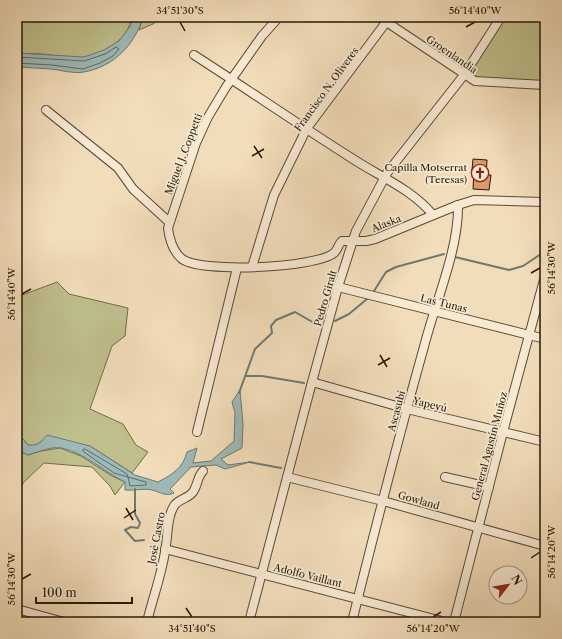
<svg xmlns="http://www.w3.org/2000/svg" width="562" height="639" viewBox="0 0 562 639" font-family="'Libre Caslon Text',serif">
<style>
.green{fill:#bfbf8c;stroke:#726c4a}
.water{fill:#9dbab8;stroke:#6d7a72}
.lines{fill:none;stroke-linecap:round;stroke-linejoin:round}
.shore{stroke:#606a60;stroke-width:1}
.stream{stroke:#6d7a72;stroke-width:2}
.building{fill:#da996f;stroke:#241909}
.minor-casing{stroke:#584a35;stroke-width:10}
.minor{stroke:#f7e9d2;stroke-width:8}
.ticks{fill:none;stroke:#241909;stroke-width:1.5}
.labels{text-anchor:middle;stroke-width:3.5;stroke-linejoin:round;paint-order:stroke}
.street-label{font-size:10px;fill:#241909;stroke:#f7e9d2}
.poi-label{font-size:10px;fill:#241909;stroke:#f7e9d2;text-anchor:end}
.neatline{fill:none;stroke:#241909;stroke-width:1.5}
.ticks-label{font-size:10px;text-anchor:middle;fill:#241909}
</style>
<rect width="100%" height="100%" fill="#f2ddba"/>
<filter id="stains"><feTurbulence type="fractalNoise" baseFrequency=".005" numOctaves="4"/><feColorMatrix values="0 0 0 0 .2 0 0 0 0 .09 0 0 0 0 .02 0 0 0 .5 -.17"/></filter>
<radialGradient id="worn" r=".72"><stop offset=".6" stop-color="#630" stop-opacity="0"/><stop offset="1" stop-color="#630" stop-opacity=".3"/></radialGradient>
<g class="green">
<path d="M17,17H131C130,39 104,53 85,57C71,60 56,55 42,54C34,53 25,54 17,53Z"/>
<path d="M143,17H162L153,24L139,30Z"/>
<path d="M504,17H545V82L478,79L469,74Z"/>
<path d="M57,282L69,294L128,308L125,336L112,346L90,409L123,424L136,445L148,452L132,473L90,446L44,440L35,446L28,445L22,438L17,439V297Z"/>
<path d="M60,448L81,456L112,476L125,482L115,495L110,486L92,467L44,463L23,483L17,496V450L28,455L41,451Z"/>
</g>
<g class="water">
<path d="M131,17H143C135,45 113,67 84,72C73,74 61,70 51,69C40,68 28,68 17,67V53L84,57L104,50L119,41L131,25Z"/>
<path d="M240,390L243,424L242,448L221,459L228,465L250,462L225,469L216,465L191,467L170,489L174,493C166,497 160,492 152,490C144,488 134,491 125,490V482C104,472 85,453 62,448C51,446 38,452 28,455L17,450V439L22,438L28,445C37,446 42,442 47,435L90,446L135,475L158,482C173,474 183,468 187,452L197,448L193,463L211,461L234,441L235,413L232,402Z"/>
</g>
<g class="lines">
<g class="shore">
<path d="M17,57L84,61L105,54L116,47L119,49L113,56L100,63L83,69L52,65L17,63"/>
<path d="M85,449L127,474L128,477L146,482V485L130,486L128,477L114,473L84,452L83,450Z"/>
</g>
<g class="stream">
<path d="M455,257L509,270L523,266L544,252"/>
<path d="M374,291L386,272L396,267L444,254"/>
<path d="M335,321L349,314L367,299"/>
<path d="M246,376H262L304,383"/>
<path d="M239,393L255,349L272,333L271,326L276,320L295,312L316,324"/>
<path d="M249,462L281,468"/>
<path d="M135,489V514L140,523L138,528L131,527L125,530L135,541L144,540"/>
</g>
</g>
<path class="building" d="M473,159L487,160L486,175H491L489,190L473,189L474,170H472Z"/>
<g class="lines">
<defs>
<g id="minor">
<path d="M279,17L262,36L226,87L208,117L196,143L168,228C169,238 173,251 181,258C198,274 316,268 334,253C338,250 338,244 342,241H366L375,239L458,205L474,200L545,202"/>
<path d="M379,17L475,81L545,85"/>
<path d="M194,55C247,89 299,125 353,159C379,176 413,190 433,215"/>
<path d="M46,110L118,168L133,189L168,221"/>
<path d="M252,267L274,195L307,128L390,17"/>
<path d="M338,287L545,339"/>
<path d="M312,382L407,409L545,442"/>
<path d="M197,432L237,268"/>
<path d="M287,477L383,501L545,546"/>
<path d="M445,477L489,487"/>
<path d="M165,549L446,622"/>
<path d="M17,609L64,622"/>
<path d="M147,622C153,597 163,571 166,545C168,532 167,517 174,506C178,499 188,499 193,492C198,485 197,477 203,471"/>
<path d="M249,622L312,382L338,287L356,231L387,173L464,75L501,17"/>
<path d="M352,622C375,529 399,436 425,343C436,301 459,248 458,205"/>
<path d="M454,622L503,432L545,276"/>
</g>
</defs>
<use href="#minor" class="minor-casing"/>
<use href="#minor" class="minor"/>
</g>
<path class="ticks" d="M180,22L185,31M466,27L475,22M254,146L262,158M252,156L264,149M531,273L540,268M22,294L31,289M380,355L387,367M378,365L390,358M126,508L133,520M124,518L136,510M531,558L540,552M22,579L31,574M186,608L192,617M433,617L441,612"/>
<defs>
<symbol id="church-ring" viewBox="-11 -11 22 22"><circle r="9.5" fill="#f7e9d2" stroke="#8f2418" stroke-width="1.5"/><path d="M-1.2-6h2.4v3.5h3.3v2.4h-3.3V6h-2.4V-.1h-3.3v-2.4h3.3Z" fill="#8f2418"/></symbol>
</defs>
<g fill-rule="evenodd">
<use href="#church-ring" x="470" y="163" width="20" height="20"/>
</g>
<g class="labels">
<g class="street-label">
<text transform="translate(452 54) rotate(34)" y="4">Groenlandia</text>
<text transform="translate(326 89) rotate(-54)" y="4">Francisco N. Oliveres</text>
<text transform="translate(183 154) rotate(-69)" y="4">Miguel J. Coppetti</text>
<text transform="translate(386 223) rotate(-22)" y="4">Alaska</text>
<text transform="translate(325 298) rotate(-74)" y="4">Pedro Giralt</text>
<text transform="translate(444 303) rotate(14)" y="4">Las Tunas</text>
<text transform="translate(430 404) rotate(14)" y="4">Yapeyú</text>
<text transform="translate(396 411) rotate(-75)" y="4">Ascasubí</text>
<text transform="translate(489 446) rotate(-75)" y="4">General Agustín Muñoz</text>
<text transform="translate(419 500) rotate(16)" y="4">Gowland</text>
<text transform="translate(156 538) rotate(-79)" y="4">José Castro</text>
<text transform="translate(308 575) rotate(14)" y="4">Adolfo Vaillant</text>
</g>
<g class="poi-label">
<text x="467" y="171">Capilla Motserrat<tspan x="467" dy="12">(Teresas)</tspan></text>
</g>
</g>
<rect width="562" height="639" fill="none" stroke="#f2ddba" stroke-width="44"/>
<g transform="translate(508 585) rotate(59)"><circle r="19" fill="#f7e9d2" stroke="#a39682"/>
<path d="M0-3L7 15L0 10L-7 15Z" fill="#8f2418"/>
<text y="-6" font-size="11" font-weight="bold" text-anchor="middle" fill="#241909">N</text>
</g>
<path d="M36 597v6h96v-6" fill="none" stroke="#241909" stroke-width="2"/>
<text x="42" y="597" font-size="12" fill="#241909" stroke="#f7e9d2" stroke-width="3" paint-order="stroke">100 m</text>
<rect x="22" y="22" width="518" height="595" class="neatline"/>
<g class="ticks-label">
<text x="180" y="14">34°51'30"S</text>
<text x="475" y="14">56°14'40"W</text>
<text transform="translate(551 268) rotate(-90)" y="4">56°14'30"W</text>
<text transform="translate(11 294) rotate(-90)" y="4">56°14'40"W</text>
<text transform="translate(551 552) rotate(-90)" y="4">56°14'20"W</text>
<text transform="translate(11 579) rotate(-90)" y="4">56°14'30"W</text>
<text x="192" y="632">34°51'40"S</text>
<text x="433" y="632">56°14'20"W</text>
</g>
<rect width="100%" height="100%" filter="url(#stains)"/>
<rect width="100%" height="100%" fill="url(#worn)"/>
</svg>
